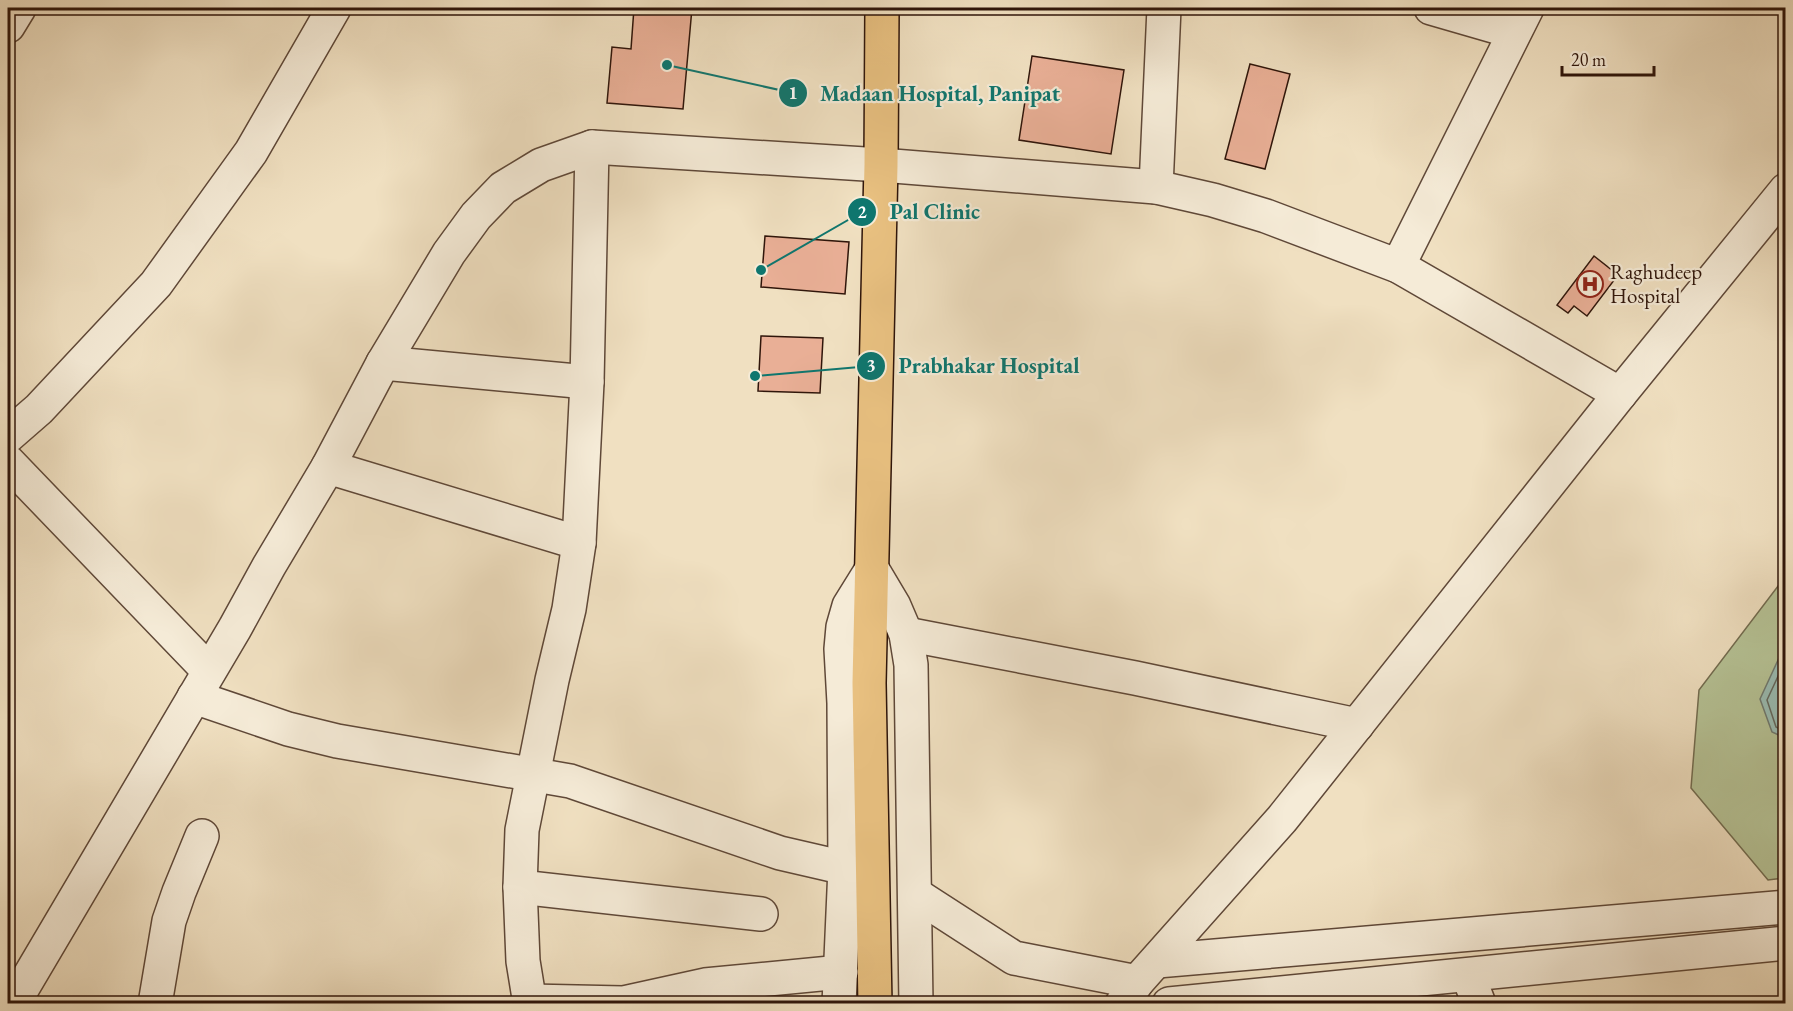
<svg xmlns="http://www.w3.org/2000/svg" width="1793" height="1011" viewBox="0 0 1793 1011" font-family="'EB Garamond',serif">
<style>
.green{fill:#b6c396;stroke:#726c50;stroke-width:1.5}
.water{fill:#9abdb4;stroke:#6f7a70;stroke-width:1.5}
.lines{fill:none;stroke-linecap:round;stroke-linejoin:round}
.shore{stroke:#64695f;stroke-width:1.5}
.building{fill:#e9af96;stroke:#2f150a;stroke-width:1.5}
.minor-casing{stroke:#5f4838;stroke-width:36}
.major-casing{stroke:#2f150a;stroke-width:36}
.minor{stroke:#f5ebd7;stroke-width:33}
.major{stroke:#e8c080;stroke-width:33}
.labels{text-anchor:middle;stroke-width:4.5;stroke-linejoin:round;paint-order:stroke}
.poi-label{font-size:21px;fill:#2f150a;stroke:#f5ebd7;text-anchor:start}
.leader{fill:none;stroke:#0f766e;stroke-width:2}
.callout-dot{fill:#0f766e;stroke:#f5ebd7;stroke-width:2}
.mark-label{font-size:18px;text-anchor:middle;font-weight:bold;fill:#fff}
.callout-label{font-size:22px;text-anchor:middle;font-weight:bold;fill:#0f766e;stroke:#f5ebd7;stroke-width:4.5;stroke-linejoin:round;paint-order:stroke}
</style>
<rect width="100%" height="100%" fill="#f0e0c1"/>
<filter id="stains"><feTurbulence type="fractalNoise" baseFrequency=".00333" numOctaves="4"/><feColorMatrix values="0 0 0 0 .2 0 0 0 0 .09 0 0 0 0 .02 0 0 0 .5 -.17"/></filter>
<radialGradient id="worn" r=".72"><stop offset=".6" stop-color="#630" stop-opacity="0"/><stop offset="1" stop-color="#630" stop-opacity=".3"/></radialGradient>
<path class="green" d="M1785,577V878L1768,880L1691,788L1699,690Z"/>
<path class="water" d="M1785,645V738L1772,732L1760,699Z"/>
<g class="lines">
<path class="shore" d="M1786,659L1767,700L1776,727L1786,732"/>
</g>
<g class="building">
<path d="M634,8H692L683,109L607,103L612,47L631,49Z"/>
<path d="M1032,56L1124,70L1111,154L1019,140Z"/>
<path d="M1250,64L1290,74L1265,169L1225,159Z"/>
<path d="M765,236L849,242L845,294L761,287Z"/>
<path d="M1594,256L1618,275L1587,316L1574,306L1568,313L1557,305Z"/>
<path d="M761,336L823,338L820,393L758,391Z"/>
</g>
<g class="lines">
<defs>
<g id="minor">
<path d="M1431,8L1514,32"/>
<path d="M8,26L19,8"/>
<path d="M1156,187L1164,8"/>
<path d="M1398,266L1527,8"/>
<path d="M383,363L587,382"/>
<path d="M8,436L39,409L156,284L251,152L334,8"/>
<path d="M8,462L209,671"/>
<path d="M328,467L579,543"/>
<path d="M906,634L1135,678L1357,725"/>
<path d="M194,697L288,729L337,741L570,781L780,853L845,868"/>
<path d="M520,887L761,914"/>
<path d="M915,894L1014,958L1137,982"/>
<path d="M1157,961L1786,907"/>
<path d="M1468,975L1479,1004"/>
<path d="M530,1001L623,1003L705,985L841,972"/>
<path d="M13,1004L235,628L269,566L328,467L383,363L449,253L476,216L503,188L541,165L592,147L881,165L1156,187L1213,200L1266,216L1398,266L1620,394"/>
<path d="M155,1004L169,921L179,892L202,836"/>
<path d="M530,1004L523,961L520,887L522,830L552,680L569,609L579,543L587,382L592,147"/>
<path d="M839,1004L845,868L844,703L841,649L843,627L849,606L872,569L894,606L906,634L911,665L916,1004"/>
<path d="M1122,1004L1137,982L1282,819L1620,394L1786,190"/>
<path d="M1169,1004L1786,943"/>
</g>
<path id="major" d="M875,1004L869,683L881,165L882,8"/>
</defs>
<use href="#minor" class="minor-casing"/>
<use href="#major" class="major-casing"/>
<use href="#minor" class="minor"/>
<use href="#major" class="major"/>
</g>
<defs>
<symbol id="hospital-ring" viewBox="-11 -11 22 22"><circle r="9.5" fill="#f5ebd7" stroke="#8f2418" stroke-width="1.5"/><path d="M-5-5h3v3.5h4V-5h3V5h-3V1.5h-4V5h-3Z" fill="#8f2418"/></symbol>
</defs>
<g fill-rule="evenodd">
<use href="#hospital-ring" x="1575" y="269" width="30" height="30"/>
</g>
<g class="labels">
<g class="poi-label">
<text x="1610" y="279">Raghudeep<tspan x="1610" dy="24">Hospital</tspan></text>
</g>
</g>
<path class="leader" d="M667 65L793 93M761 270L862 212M755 376L871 366"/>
<g class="callout-dot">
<circle cx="667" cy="65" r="6"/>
<circle cx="761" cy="270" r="6"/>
<circle cx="755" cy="376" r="6"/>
<circle cx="793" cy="93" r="15"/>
<circle cx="862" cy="212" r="15"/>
<circle cx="871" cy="366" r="15"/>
</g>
<g class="mark-label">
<text x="793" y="99">1</text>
<text x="862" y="218">2</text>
<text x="871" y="372">3</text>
</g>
<g class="callout-label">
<text x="940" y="101">Madaan Hospital, Panipat</text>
<text x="935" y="219">Pal Clinic</text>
<text x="989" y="373">Prabhakar Hospital</text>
</g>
<rect width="1793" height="1011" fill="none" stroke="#f0e0c1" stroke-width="30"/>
<rect x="9" y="9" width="1775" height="993" fill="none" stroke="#2f150a" stroke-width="3"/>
<rect x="15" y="15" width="1763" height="981" fill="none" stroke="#2f150a" stroke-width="1.5"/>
<path d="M1562 66v9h92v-9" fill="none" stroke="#2f150a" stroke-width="3"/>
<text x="1571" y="66" font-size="18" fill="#2f150a" stroke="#f5ebd7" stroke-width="4.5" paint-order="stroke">20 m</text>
<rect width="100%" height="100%" filter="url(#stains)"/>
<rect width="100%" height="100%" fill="url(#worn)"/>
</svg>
